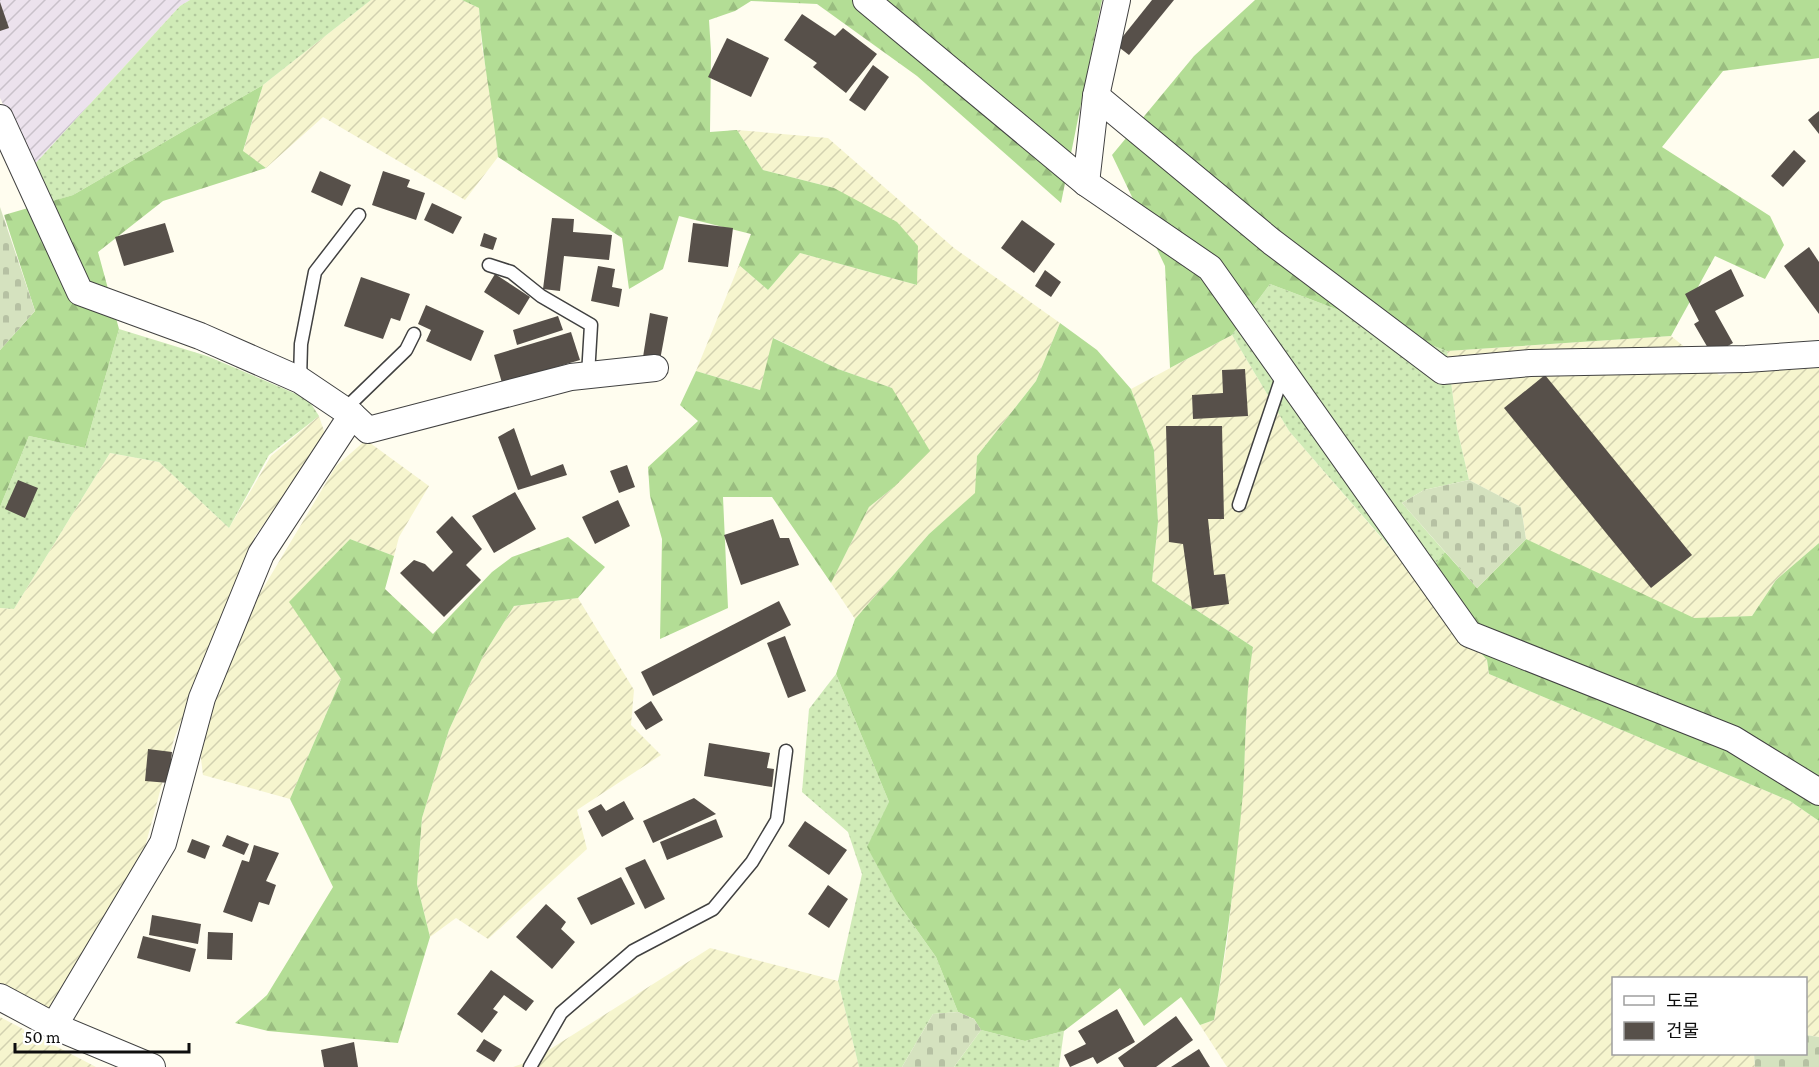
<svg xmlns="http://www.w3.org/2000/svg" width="1819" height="1067" viewBox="0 0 1819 1067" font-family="'Crimson Pro','Noto Sans KR',serif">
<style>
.industrial{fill:url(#industrial-furrows)}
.farmland{fill:url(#farmland-furrows)}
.grass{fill:url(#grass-dots)}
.forest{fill:url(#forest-firs)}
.cemetery{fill:url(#cemetery-stones)}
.building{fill:#57504a}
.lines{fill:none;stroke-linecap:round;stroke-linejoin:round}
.service-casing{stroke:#414141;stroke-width:15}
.minor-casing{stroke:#414141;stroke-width:28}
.service{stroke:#fff;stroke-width:12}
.minor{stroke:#fff;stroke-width:26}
</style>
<defs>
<pattern id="industrial-furrows" width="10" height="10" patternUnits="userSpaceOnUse" patternTransform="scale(1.5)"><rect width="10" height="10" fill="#ece2ed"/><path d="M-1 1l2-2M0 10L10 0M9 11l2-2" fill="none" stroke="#c9c1ca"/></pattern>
<pattern id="farmland-furrows" width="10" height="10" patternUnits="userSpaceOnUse" patternTransform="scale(1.5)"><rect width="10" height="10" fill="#f6f5ce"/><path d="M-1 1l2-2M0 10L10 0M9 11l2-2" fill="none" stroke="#d2d1b0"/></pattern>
<pattern id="grass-dots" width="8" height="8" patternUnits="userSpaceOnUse" patternTransform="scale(1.5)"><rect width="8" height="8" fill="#d0ebb7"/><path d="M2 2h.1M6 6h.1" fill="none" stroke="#b1c89c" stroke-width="1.8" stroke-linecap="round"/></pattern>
<pattern id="forest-firs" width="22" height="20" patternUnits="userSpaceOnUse" patternTransform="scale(1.5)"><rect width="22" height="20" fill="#b3dd95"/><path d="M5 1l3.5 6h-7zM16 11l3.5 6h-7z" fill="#99bc7f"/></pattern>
<pattern id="cemetery-stones" width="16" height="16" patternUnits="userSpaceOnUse" patternTransform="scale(1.5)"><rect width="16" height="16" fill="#d5e2bf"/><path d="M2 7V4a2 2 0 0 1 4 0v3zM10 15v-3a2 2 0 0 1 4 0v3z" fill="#b6c1a3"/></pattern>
</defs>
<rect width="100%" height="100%" fill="#fffdef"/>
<path class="industrial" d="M0,0H190L180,6L33,166L0,98Z"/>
<g class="farmland">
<path d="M371,0H462L479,8L482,48L493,106L498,157L465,200L323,117L266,168L243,152L263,85Z"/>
<path d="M737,130L828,138L954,248L1060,323L1036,381L977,456L976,493L929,534L855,619L831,583L869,507L894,487L892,388L838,369L774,338L760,390L696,371L739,265L768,290L800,253L917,285L834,188L763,170Z"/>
<path d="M1232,335L1289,431L1487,660L1489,674L1790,801L1819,821V1037L1806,1035V978H1614V1054H1754L1755,1067H1227L1200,1025L1214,1020L1227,943L1243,792L1248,678L1253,647L1152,581L1158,522L1154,450L1131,389Z"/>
<path d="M1671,336L1719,375L1819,365V543L1776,580L1752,616L1694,619L1576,564L1526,539L1521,507L1469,480L1457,428L1447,351Z"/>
<path d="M319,416L330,449L317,452L255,536L174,739L141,862L49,1014L0,987V608L14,609L110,453L159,462L229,528L271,456Z"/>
<path d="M366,440L429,486L399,537L394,556L350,539L290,602L341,679L290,799L203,775L199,743L249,612L336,466Z"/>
<path d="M578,598L634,690L631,725L661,755L577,810L587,849L488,939L456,918L430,937L417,884L422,818L449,730L483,656L514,606Z"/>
<path d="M710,948L838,981L859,1067H513L533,1060Z"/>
<path d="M0,1017L96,1067H0Z"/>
</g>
<g class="grass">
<path d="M190,0H371L263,85L73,195L50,202L33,166L180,6Z"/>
<path d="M1270,284L1447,351L1457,428L1469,480L1424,490L1402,503L1445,552L1421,583L1289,431L1232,335Z"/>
<path d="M119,329L207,356L308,399L319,416L269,455L229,528L159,462L110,453L14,609L0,608V507L29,436L85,448Z"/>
<path d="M836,674L889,802L897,902L936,957L958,1012L933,1014L902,1067H859L838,981L862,874L848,832L802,792L809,709Z"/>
<path d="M981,1030L1025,1041L1064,1031L1059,1067H954Z"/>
</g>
<g class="forest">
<path d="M462,0H1102L1061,203L917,76L817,4L751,1L735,11L709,20L711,52L710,132L737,130L763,170L834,188L897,222L918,246L917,285L800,253L768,290L739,265L751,234L679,216L663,269L629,289L622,238L498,157C493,107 482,58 479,8Z"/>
<path d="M1255,0H1819V58L1723,71L1662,147L1770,216L1784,245L1765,279L1715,256L1671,336L1447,351L1270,284L1232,335L1170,368L1165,266L1112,155L1194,56Z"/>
<path d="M263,85L243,151L266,168L163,201L98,252L119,329L85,448L29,436L0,507V350L35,311L4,215L73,195Z"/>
<path d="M1060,323L1097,350L1131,389L1154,450L1158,522L1152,581L1253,647C1245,695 1246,744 1243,793C1236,869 1227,945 1214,1020L1200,1025L1181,997L1144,1026L1120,988L1064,1031L1025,1041L981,1030L974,1019L958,1012L936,957L897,902L867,847L889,802L836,674L855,619L929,534L975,493L977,456L1036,381Z"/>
<path d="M773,338L838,369L892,388L930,451L894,487L869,507L831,583L772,497H723L728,608L660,639L662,539L650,496L648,467L698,421L680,405L696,371L760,390Z"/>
<path d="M568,537L605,567L578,598L514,606L483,656L449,730L422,818L417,884L430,937L398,1043L268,1031L235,1023L267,995L333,887L290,799L341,679L289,602L350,539L394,556L385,589L433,634L492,572L512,557Z"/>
<path d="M1526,539L1694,618L1752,616L1776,580L1819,543V821L1790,801L1489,674L1487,660L1421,583L1445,552L1477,588Z"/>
</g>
<g class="cemetery">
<path d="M0,207L35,311L0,350Z"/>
<path d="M1469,480L1521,507L1526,539L1477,588L1402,503L1424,490Z"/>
<path d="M958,1012L974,1019L981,1030L954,1067H902L933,1014Z"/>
<path d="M1806,1035L1819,1037V1067H1755L1754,1054H1806Z"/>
</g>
<g class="building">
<path d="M1152,0H1174L1129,55L1116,45Z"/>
<path d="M0,2L9,28L0,31Z"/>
<path d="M802,14L835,36L843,28L877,54L846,93L813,67L817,63L784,40Z"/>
<path d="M727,38L769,58L751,97L708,77Z"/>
<path d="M873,65L889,77L865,111L849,100Z"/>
<path d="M1819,111V134L1808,120Z"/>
<path d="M1794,150L1806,161L1783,187L1771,176Z"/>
<path d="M320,171L351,185L342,206L311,192Z"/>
<path d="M383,171L410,180L407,187L425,193L416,220L372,205Z"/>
<path d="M432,203L462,217L453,234L424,220Z"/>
<path d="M552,218L574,219L573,232L612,235L609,260L564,256L560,291L543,289Z"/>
<path d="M1022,220L1055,244L1034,273L1001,248Z"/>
<path d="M165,223L174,252L124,266L115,237Z"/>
<path d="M693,223L733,228L728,267L688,262Z"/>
<path d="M484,233L497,238L493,250L480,246Z"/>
<path d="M1809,247L1819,262V314L1784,266Z"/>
<path d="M598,266L615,269L612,287L622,289L619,307L591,301Z"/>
<path d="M1731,269L1744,296L1715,311L1733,343L1712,355L1694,324L1699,321L1685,294Z"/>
<path d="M1045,270L1061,282L1051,297L1035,286Z"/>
<path d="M495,274L530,297L519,315L484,292Z"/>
<path d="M361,277L410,294L400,321L391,318L383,339L344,326Z"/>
<path d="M426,305L484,331L471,361L426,341L431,330L418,324Z"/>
<path d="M650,313L668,317L660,360L643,357Z"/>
<path d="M558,316L563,330L517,345L513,330Z"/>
<path d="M571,332L580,360L502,383L494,355Z"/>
<path d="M1245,369L1248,416L1193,419L1192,395L1223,393L1222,370Z"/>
<path d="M1545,375L1692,555L1651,588L1504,408Z"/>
<path d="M1166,426H1222L1224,519H1208L1214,575L1225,574L1229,604L1192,609L1183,544L1169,542Z"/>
<path d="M514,428L531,476L563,464L567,475L518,490L498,437Z"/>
<path d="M627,465L635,487L619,493L610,471Z"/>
<path d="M18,480L38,488L25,518L5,509Z"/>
<path d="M515,492L536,529L494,553L472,516Z"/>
<path d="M618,500L630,526L595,544L582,517Z"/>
<path d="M452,516L482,549L466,565L481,580L444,617L400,573L414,560L425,564L433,572L453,552L436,532Z"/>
<path d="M773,519L780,538H789L799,565L741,585L724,535Z"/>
<path d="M779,601L791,625L653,696L641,672Z"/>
<path d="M785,636L806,691L788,698L767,643Z"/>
<path d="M651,701L663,720L646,730L634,712Z"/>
<path d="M709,743L770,753L767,768L774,769L772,787L704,776Z"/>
<path d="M148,749L172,752L169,783L145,781Z"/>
<path d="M694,798L716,814L653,843L643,821Z"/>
<path d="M624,801L634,819L602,837L588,811L601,804L606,811Z"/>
<path d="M716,819L723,837L667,860L660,842Z"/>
<path d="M805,821L847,850L829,875L788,846Z"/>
<path d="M227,835L249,844L244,855L222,846Z"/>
<path d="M192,839L210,846L205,859L187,852Z"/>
<path d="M254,845L279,853L266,881L276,885L269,905L259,902L252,922L223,912L242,860L249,862Z"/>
<path d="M645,859L665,899L645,909L625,868Z"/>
<path d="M621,877L635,904L591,925L577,898Z"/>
<path d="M828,885L848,899L829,928L808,914Z"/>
<path d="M546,904L566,922L561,929L575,942L552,969L516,937Z"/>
<path d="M152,915L201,924L198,944L149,935Z"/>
<path d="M208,932L233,933L232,960L207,959Z"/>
<path d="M143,936L196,949L190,972L137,958Z"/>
<path d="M491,970L534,1001L526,1011L504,995L493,1009L498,1012L482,1033L457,1014Z"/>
<path d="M1117,1009L1135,1042L1097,1064L1093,1057L1070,1067L1064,1055L1086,1044L1078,1031Z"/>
<path d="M1176,1016L1193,1040L1156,1067H1124L1118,1058Z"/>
<path d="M484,1039L502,1050L494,1062L476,1051Z"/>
<path d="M354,1042L358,1067H324L321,1050Z"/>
<path d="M1199,1049L1210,1067H1171Z"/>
</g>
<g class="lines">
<defs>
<g id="service">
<path d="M489,265L511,272L541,296L591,325L588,375"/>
<path d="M300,380L301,344L315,272L359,215"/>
<path d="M344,410L406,350L414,334"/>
<path d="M1239,505L1283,374"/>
<path d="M530,1067L561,1013L633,951L713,909L752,862L777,820L786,751"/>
</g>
<g id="minor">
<path d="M866,0L1086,183L1210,268L1469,634L1733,739L1819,792"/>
<path d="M1096,96L1272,242L1443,371L1530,363L1746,359L1819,354"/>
<path d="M0,118L80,292L200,336L300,380L352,415L368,430L571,377L655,368"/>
<path d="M1086,183L1096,96L1117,0"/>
<path d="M0,997L54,1026L152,1067"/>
<path d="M54,1026L163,843L202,698L261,554L352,415"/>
</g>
</defs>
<use href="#service" class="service-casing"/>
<use href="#minor" class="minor-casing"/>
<use href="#service" class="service"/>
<use href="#minor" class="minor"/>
</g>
<rect x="1612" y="977" width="195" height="78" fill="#ffffff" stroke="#9f9f9f" stroke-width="1.5"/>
<rect x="1624" y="996" width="30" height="9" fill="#ffffff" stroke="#9f9f9f" stroke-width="1.5"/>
<text x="1666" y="1007" font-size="18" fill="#0e0e0e">도로</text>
<rect x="1624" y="1022" width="30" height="18" fill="#57504a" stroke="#9f9f9f" stroke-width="1.5"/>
<text x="1666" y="1037" font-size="18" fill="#0e0e0e">건물</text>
<path d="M15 1043v9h174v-9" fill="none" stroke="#0e0e0e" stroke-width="3"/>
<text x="24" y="1043" font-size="18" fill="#0e0e0e" stroke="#ffffff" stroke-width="4.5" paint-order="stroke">50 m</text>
</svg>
